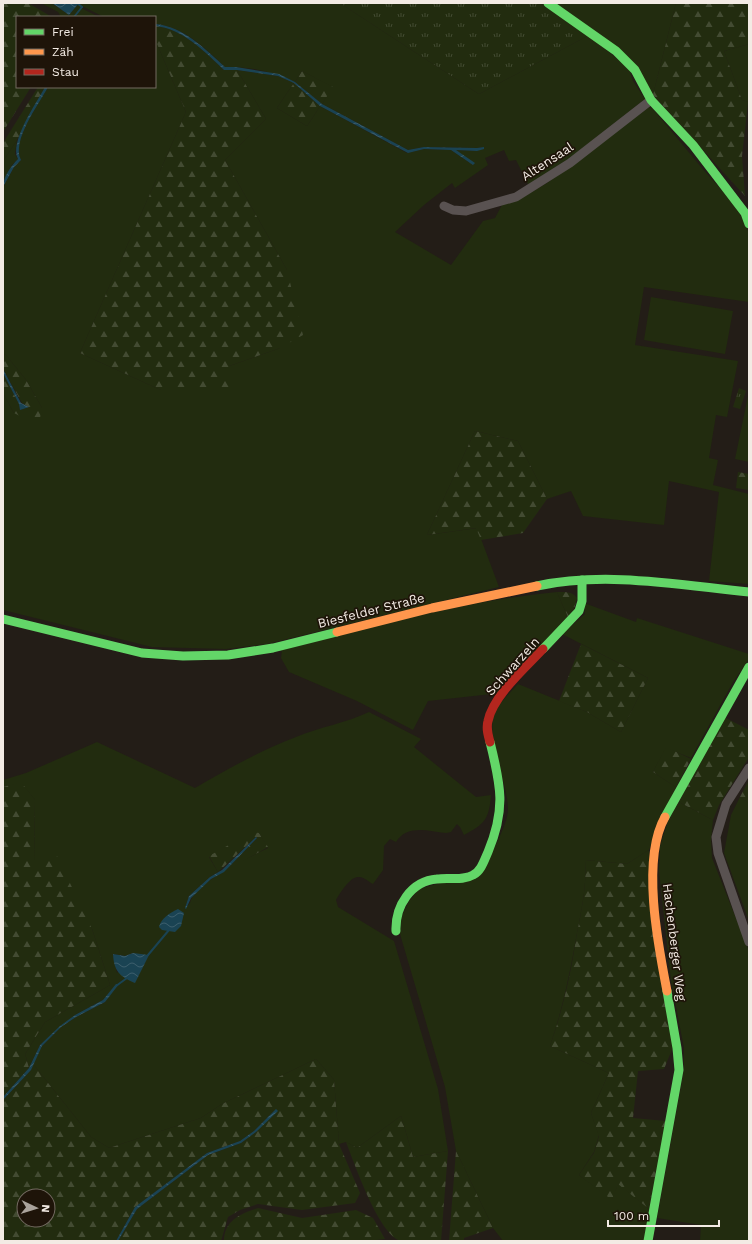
<svg xmlns="http://www.w3.org/2000/svg" width="752" height="1244" viewBox="0 0 752 1244" font-family="'Work Sans',sans-serif">
<style>
.green{fill:#222c0f;fill-rule:evenodd}
.forest{fill:url(#forest-firs);fill-rule:evenodd}
.park{fill:url(#park-tufts)}
.water{fill:url(#water-waves)}
.lines{fill:none;stroke-linecap:round;stroke-linejoin:round}
.stream{stroke:#1a4353;stroke-width:2}
.street{stroke:#595251;stroke-width:9}
.fast{stroke:#63d668;stroke-width:9}
.slow{stroke:#ff974d;stroke-width:9}
.jam{stroke:#b3261e;stroke-width:9}
.labels{text-anchor:middle;stroke-width:3.5;stroke-linejoin:round;paint-order:stroke}
.street-label{font-size:13px;fill:#f3ebe4;stroke:#1e1409}
</style>
<defs>
<pattern id="forest-firs" width="22" height="20" patternUnits="userSpaceOnUse"><rect width="22" height="20" fill="#222c0f"/><path d="M5 1l3.5 6h-7zM16 11l3.5 6h-7z" fill="#434b32"/></pattern>
<pattern id="park-tufts" width="24" height="20" patternUnits="userSpaceOnUse"><rect width="24" height="20" fill="#222c0f"/><path d="M3 7l-1-3M5 7V3M7 7l1-3M15 17l-1-3M17 17v-4M19 17l1-3" fill="none" stroke="#434b32"/></pattern>
<pattern id="water-waves" width="16" height="10" patternUnits="userSpaceOnUse"><rect width="16" height="10" fill="#1a4353"/><path d="M0 5q4-4 8 0t8 0" fill="none" stroke="#3c5e6c"/></pattern>
</defs>
<rect width="100%" height="100%" fill="#231d17"/>
<g class="green">
<path d="M41,3H52L69,15L79,3H340L479,94L589,35L629,69L633,81L645,99L560,166L529,186L516,160L509,161L504,150L485,158L488,165L455,188L452,183L424,205L395,232L451,265L483,221L495,218L503,203L525,196L547,183L649,107L653,109L701,167L736,206L743,220L749,233V302L644,287L635,345L738,361L727,417L716,415L709,458L718,460L713,485L749,494V584L709,581L719,492L669,481L664,525L583,516L571,491L547,499L518,441L475,431L427,535L477,528L499,587L267,644L226,649L152,647L3,610V393L14,413L42,408L26,380L5,354L3,355V187L14,167L21,160C11,141 38,105 48,87H155V39L186,112L80,353L161,390L280,348L287,270L225,160L266,119L237,70L278,76L294,83L277,108L307,126L320,106L407,153L424,149L451,150L473,165L474,163L455,150L477,151L484,147L477,148L424,147L408,150L322,104L332,87L302,71L295,82C274,72 249,66 225,67C206,49 183,26 155,24V17H104L82,6L81,8L99,17H61L58,12Z"/>
<path d="M555,3H676L653,95L634,66Z"/>
<path d="M749,44V97L748,102L742,100L724,51Z"/>
<path d="M17,140L15,154L18,159L12,165L3,183V161Z"/>
<path d="M651,297L733,311L725,354L644,340Z"/>
<path d="M749,391V462L735,459Z"/>
<path d="M557,592L568,617L501,693L428,701L413,730L357,701L289,672L281,658L282,650C372,627 463,601 557,592Z"/>
<path d="M584,603L636,622L637,618L749,654V659L733,682L691,758L666,748L653,772L676,787L649,850L627,864L585,860C587,885 582,908 577,933C570,973 563,1008 550,1046L609,1073L591,1113L599,1135L594,1152L579,1175L612,1199L618,1183L649,1209L644,1241H503L493,1228L456,1151L445,1087L400,934L401,918L409,901L419,889L483,871C490,854 508,826 508,809C508,783 483,730 496,710C501,701 511,692 518,684L587,712L621,732L648,678L562,634L585,614Z"/>
<path d="M369,712L421,739L414,747L476,797L491,795C489,819 485,824 464,835L460,827L457,824L451,832L446,833C428,831 407,824 396,842L390,839L384,846L383,870L373,884C369,882 363,876 358,877C350,877 340,893 336,900L338,907L394,941L438,1089L448,1151L413,1157L401,1116L357,1148L346,1142L339,1144L334,1080L316,1059L222,1104L201,1118L109,1148L91,1137L33,1064L42,1046L61,1027L76,1017L105,1002L116,985L103,1000L75,1015L40,1045L29,1068L25,1054L45,1022L110,985L92,929L34,860L35,800L21,783L3,787V780L26,773L97,742L195,788C228,769 261,750 296,737C320,727 346,723 369,712ZM259,833L268,848C250,857 193,883 190,903L185,908L189,896L210,877L218,872L209,857ZM133,953L117,973L113,954L125,956Z"/>
<path d="M740,797L749,803V921L724,853L731,815Z"/>
<path d="M679,802L713,820L711,840L712,858L749,951V1241H700L701,1225L657,1218L684,1070V1048L671,981L659,871L660,846L668,821Z"/>
</g>
<g class="forest">
<path d="M3,3H28L52,17H17V87H31L3,132Z"/>
<path d="M676,3H749V44L724,51L742,100L748,102L742,156L745,196L653,95Z"/>
<path d="M155,26C182,28 205,52 224,70H237L266,119L225,160L287,270L303,335L280,348L229,366V390H161L80,353L186,112L155,39Z"/>
<path d="M302,71L333,87L322,104L295,82Z"/>
<path d="M294,83L320,106L307,126L277,108Z"/>
<path d="M38,87H45L17,140L3,161V143Z"/>
<path d="M5,354L26,380L42,408L40,418L32,422L14,413L3,393V373L19,404L20,410L28,407L22,403L3,369V355Z"/>
<path d="M475,431L518,441L547,499L523,533L481,540L476,528L427,535Z"/>
<path d="M738,472L749,474V490L736,488Z"/>
<path d="M557,592C565,592 572,591 577,598L574,609L568,617Z"/>
<path d="M581,644L648,678L621,732L587,712L559,701Z"/>
<path d="M724,717L749,730V757L719,805L713,820L679,802Z"/>
<path d="M666,747L691,759L676,787L653,772Z"/>
<path d="M749,780V803L740,797Z"/>
<path d="M21,782L35,800L34,860L57,856L92,929L110,985L45,1022L25,1054L29,1068L3,1097V787Z"/>
<path d="M252,832L259,833L268,847L224,872L257,838L256,837L218,872L209,856Z"/>
<path d="M649,850L673,1047L664,1069L638,1071L633,1118L666,1121L649,1209L618,1184L612,1200L579,1175L594,1153L599,1136L591,1113L609,1073L550,1046C563,1009 571,973 577,933C582,908 587,885 585,860L627,864Z"/>
<path d="M316,1059L334,1080L339,1144L360,1193L355,1203L302,1210L258,1204L240,1210L228,1217L221,1241H118L137,1209L208,1155L241,1143L256,1132L276,1109L254,1131L240,1141L207,1153L135,1207L116,1241H3V1100L31,1070L33,1064L91,1137L109,1148L201,1118L222,1104ZM24,1196H48V1220H24Z"/>
<path d="M401,1116L413,1157L448,1151L441,1241C432,1241 405,1244 398,1240C377,1229 355,1165 346,1142L357,1148Z"/>
<path d="M456,1151L493,1228L464,1238V1241H449Z"/>
<path d="M258,1208L302,1218L356,1210L373,1218L385,1239L367,1241H224C224,1220 242,1213 258,1208Z"/>
</g>
<g class="park">
<path d="M340,3H546L589,35L479,94Z"/>
<path d="M739,388L746,391L740,409L733,407Z"/>
</g>
<g class="water">
<path d="M52,3H79L69,15Z"/>
<path d="M155,24C183,26 205,49 225,67H236L279,74L295,82L322,104L408,150L424,147L477,148L484,147V149L477,151L456,150L475,163L473,165L451,150L424,149L408,153L320,106L294,83L278,76L237,70H224C205,52 182,28 155,26Z"/>
<path d="M45,87H48C39,104 11,141 21,160L14,167L3,187C3,177 11,166 18,159C9,142 36,104 45,87Z"/>
<path d="M3,369L21,403L29,407L20,410L19,404L3,373Z"/>
<path d="M256,837L257,838L224,872L211,879L191,898L186,909L185,908L189,896L210,877L222,870Z"/>
<path d="M178,909L184,913L181,926L175,932L162,930L159,927C161,918 170,913 178,909Z"/>
<path d="M133,953L149,955L135,983C119,976 114,971 113,954L125,956Z"/>
<path d="M116,984H119L105,1002L76,1017L61,1027L42,1046L31,1070L3,1100V1097L29,1068L40,1045L60,1026L75,1015L103,1000Z"/>
<path d="M276,1109L278,1111L256,1132L241,1143L208,1155L137,1209L118,1241H116L135,1207L207,1153L240,1141L254,1131Z"/>
</g>
<g class="lines">
<g class="stream">
<path d="M77,3L82,7"/>
<path d="M74,17L82,7"/>
<path d="M148,955L169,930"/>
<path d="M116,986L127,978"/>
</g>
<g class="street">
<path d="M444,206L453,210L466,211L516,197L570,163L651,100"/>
<path d="M749,768L726,804L716,837L718,853L749,942"/>
</g>
<g class="fast">
<path d="M548,3L616,51L635,70L651,100L693,145L745,213L749,224"/>
<path d="M537,586C606,571 679,585 749,592"/>
<path d="M3,619L142,653L183,656L228,655L273,648L337,632"/>
<path d="M543,649L579,611L582,601V580"/>
<path d="M665,817L749,667"/>
<path d="M396,931C395,906 411,881 437,879C448,877 463,881 473,875C481,871 484,861 488,852C506,809 501,786 490,742"/>
<path d="M648,1241L679,1070L677,1048L667,991"/>
</g>
<g class="slow">
<path d="M337,632L432,608L537,586"/>
<path d="M665,817C641,859 658,945 667,991"/>
</g>
<path class="jam" d="M490,742C488,735 486,728 488,721C493,696 526,667 543,649"/>
</g>
<g class="labels">
<g class="street-label">
<text transform="translate(547 161) rotate(-33)" y="5">Altensaal</text>
<text transform="translate(371 610) rotate(-14)" y="5">Biesfelder Straße</text>
<text transform="translate(512 666) rotate(-48)" y="5">Schwarzeln</text>
<text transform="translate(675 942) rotate(83)" y="5">Hachenberger Weg</text>
</g>
</g>
<rect width="752" height="1244" fill="none" stroke="#f3ebe4" stroke-width="8"/>
<rect x="16" y="16" width="140" height="72" fill="#1e1409" stroke="#736a61"/>
<rect x="24" y="29" width="20" height="6" fill="#63d668" stroke="#736a61"/>
<text x="52" y="36" font-size="12" fill="#f3ebe4">Frei</text>
<rect x="24" y="49" width="20" height="6" fill="#ff974d" stroke="#736a61"/>
<text x="52" y="56" font-size="12" fill="#f3ebe4">Zäh</text>
<rect x="24" y="69" width="20" height="6" fill="#b3261e" stroke="#736a61"/>
<text x="52" y="76" font-size="12" fill="#f3ebe4">Stau</text>
<g transform="translate(36 1208) rotate(94)"><circle r="19" fill="#1e1409" stroke="#736a61"/>
<path d="M0-3L7 15L0 10L-7 15Z" fill="#aaa39c"/>
<text y="-6" font-size="11" font-weight="bold" text-anchor="middle" fill="#f3ebe4">N</text>
</g>
<path d="M608 1220v6h111v-6" fill="none" stroke="#f3ebe4" stroke-width="2"/>
<text x="614" y="1220" font-size="12" fill="#f3ebe4" stroke="#1e1409" stroke-width="3" paint-order="stroke">100 m</text>
</svg>
